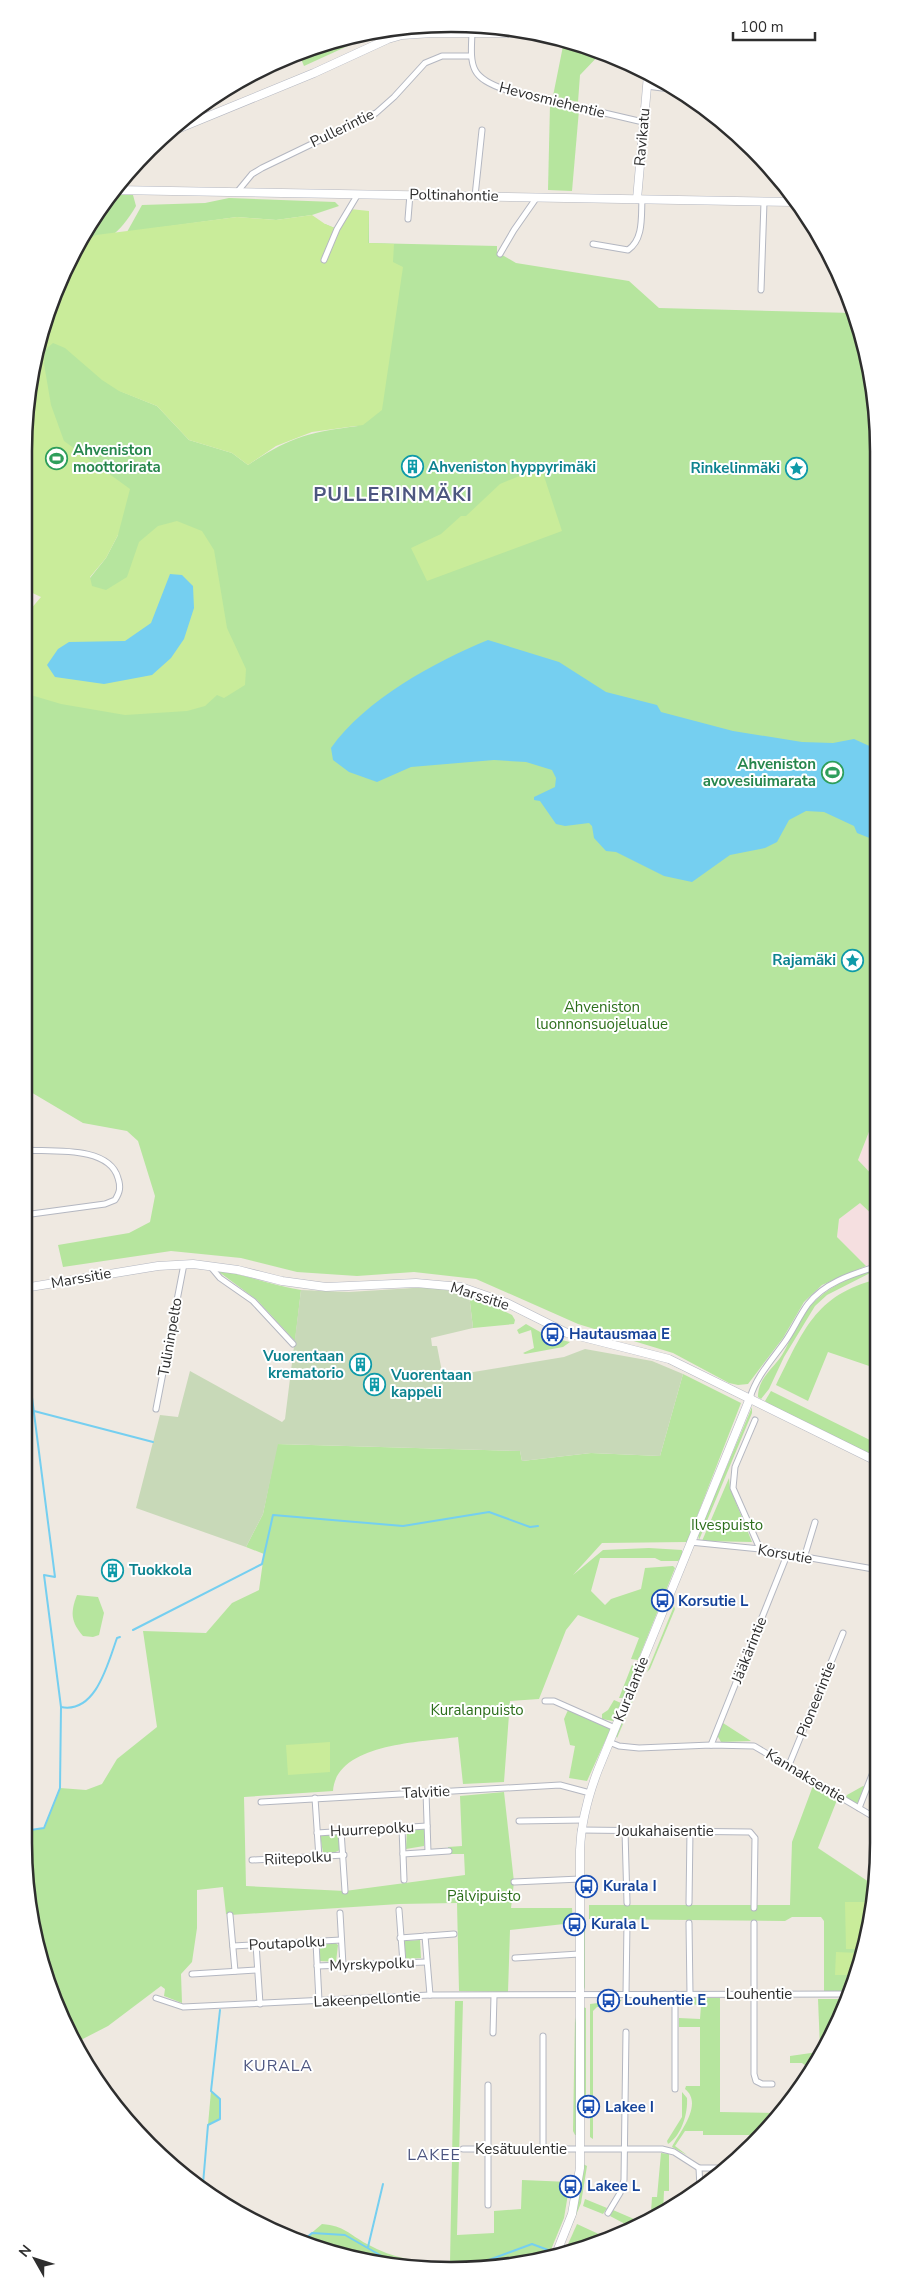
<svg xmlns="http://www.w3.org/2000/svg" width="903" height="2294" viewBox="0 0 903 2294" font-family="'Nunito Sans',sans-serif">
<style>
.medical{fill:#f5dfe0}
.green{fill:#b6e59e;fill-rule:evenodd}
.cemetery{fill:#c8d9b8}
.pitch{fill:#c9ec9a}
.water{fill:#75cff0}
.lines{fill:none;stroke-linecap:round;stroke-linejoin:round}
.stream{stroke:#75cff0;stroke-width:2}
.street-casing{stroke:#b4b7c1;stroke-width:7}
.secondary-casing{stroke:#b4b7c1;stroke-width:9}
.street{stroke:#fff;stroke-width:5}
.secondary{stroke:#fff;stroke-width:8}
.labels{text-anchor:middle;stroke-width:4;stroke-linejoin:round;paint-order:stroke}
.street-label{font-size:15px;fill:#2e2e2e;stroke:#fff}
.leisure-label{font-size:15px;font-weight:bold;fill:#27864d;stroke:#fff;text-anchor:start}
.culture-label{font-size:15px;font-weight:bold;fill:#0d838f;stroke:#fff;text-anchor:start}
.park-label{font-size:15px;fill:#2c6e1b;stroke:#fff}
.transit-label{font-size:15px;font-weight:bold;fill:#164399;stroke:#fff;text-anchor:start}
.neighbourhood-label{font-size:16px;letter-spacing:1px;fill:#4d5680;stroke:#fff}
.district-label{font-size:20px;font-weight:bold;letter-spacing:1px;fill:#4d5680;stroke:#fff}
.rim{fill:none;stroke:#2e2e2e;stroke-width:2.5}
</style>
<rect width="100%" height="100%" fill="#efe9e1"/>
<g class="medical">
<path d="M877,1111L878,1181L858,1160Z"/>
<path d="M860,1203L878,1220V1279L873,1280L866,1266L837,1237L839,1219Z"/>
</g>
<g class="green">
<path d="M369,34L363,39L304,66L299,54L341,38Z"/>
<path d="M564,41L589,46L601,53L580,75L578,102L553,96Z"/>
<path d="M550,104L579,110L572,191L548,190Z"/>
<path d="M112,195H133L136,206C119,236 101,245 71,259L81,238Z"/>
<path d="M229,198L335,202L339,206L312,215L276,220L237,217L127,232L142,205L205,203Z"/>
<path d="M369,211V243L497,246V252L516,263L629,281L659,308L853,313L876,395L877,1111L858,1160L878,1181V1220L860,1203L839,1219L837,1237L866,1266L822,1285L804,1302L783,1338L748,1384L738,1385L729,1383L673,1353L578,1324L476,1279L414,1272L357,1276L297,1272L241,1258L171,1251L63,1267L58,1245L129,1233L150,1222L155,1196L138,1141L127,1131L83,1123L24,1088V690L137,584L90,608V578L106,558L118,535L39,418L45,322L325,224L337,229ZM120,391L358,426C309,432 290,437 248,465L232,453L189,440L157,406Z"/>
<path d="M215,1269C245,1275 272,1285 301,1290L295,1341L257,1300Z"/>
<path d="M878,1269L827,1295L815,1306L784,1357L769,1389L761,1399L758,1397C758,1378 773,1369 782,1355C788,1346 791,1336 796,1327C813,1294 843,1278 878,1269Z"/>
<path d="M878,1279V1369L828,1352L808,1401L776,1385C803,1332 814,1295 878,1279Z"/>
<path d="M469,1294L512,1315L515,1320L514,1324L473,1328Z"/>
<path d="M526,1324L549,1337L570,1342L563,1347L525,1354L523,1353L534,1348L531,1330L519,1334L517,1330Z"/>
<path d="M683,1374L741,1403L687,1542L602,1543L573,1575L603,1550L649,1548L682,1550V1558L678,1561H661L655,1558H600L591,1591L605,1605L611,1599L641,1589L645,1568L673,1566L675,1568L638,1660L631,1659L639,1638L578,1615L566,1630L539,1699L510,1701L504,1782L463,1784L458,1737C423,1742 336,1743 333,1791L244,1797L246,1886L345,1891L465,1875L464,1854H448V1847L462,1846L460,1796L504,1792L514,1882L511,1908H572L573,1923L510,1930L508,1992L459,1991L457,1903L399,1904L230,1915L226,1914L223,1887L197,1890V1928L192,1962L181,1974L182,2003L164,1996L165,1989L161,1986L108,2026L75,2043L47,1980L24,1843V1831L44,1828L60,1788L86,1790L102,1784L117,1759L157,1727L143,1631L206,1633L232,1603L259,1590L264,1554L246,1547L263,1514L277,1444L520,1451L522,1461L591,1453L660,1456Z"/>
<path d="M771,1391L878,1444V1458L769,1404L765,1401Z"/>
<path d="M752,1407V1413L699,1540L698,1534Z"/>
<path d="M729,1478L730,1488L752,1542L702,1541Z"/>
<path d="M77,1595L98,1597L104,1613L99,1635L93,1637L83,1636C71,1622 70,1613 77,1595Z"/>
<path d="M674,1606L675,1609L650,1669L647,1672Z"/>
<path d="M632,1665L636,1668L623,1698H619Z"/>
<path d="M642,1676L640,1684L617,1738L615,1734L639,1677Z"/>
<path d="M614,1700L621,1703L613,1721L602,1719V1714L608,1710Z"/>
<path d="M568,1710L611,1728L587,1781L569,1778L575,1746L570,1745L564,1719Z"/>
<path d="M723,1723L751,1741L721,1742L717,1735Z"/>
<path d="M814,1783L837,1800L818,1848L872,1884L857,1980L851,1991H824V1921L821,1917H792L785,1921L589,1919V1905H790L792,1842Z"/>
<path d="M863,1786L867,1787L859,1808L845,1799L847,1795Z"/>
<path d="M424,1829V1846L406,1849L407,1830Z"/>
<path d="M338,1834L340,1850L331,1854L323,1853L320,1835Z"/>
<path d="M584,1919H585V1990L583,1984Z"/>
<path d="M420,1940L421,1958L406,1959L404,1941Z"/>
<path d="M334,1942L338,1945L336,1962L320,1961V1946Z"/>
<path d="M678,1998H720V2112L782,2113L751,2146V2135H703V2131H685L675,2146L687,2155L672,2147C679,2133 704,2104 685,2089L686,2086H700V2027H679V2018L700,2019L701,2005L678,2004Z"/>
<path d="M818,1999H841L843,2005L820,2048Z"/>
<path d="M622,2000L615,2006L597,2007L593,2011V2139L590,2137V2004Z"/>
<path d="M455,2001H463L457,2235L494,2233V2211L521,2209L522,2180L570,2182L564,2218L548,2257L535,2262L395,2267L314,2248L301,2242L322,2224C345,2226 348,2234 367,2244C393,2259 421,2262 450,2264Z"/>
<path d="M583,2007L586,2008V2106L583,2093Z"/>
<path d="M575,2017L577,2029L578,2135H575L573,2131Z"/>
<path d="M818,2052L806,2074V2066L802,2063H790V2056Z"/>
<path d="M211,2091L220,2099V2119L208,2125Z"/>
<path d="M682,2092L687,2098C688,2113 682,2135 668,2144L667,2141L682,2117Z"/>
<path d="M661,2153L669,2154V2191H664L663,2214L643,2221L651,2212L652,2197H657Z"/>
<path d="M583,2164L587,2166L581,2203L572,2225L582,2181Z"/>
<path d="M585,2199L607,2208L603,2214L583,2206Z"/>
<path d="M613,2210L641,2222L626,2228L627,2225L610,2216Z"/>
<path d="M577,2224L603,2236L565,2251Z"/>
</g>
<path class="cemetery" d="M429,1287L469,1294L473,1328L431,1338L432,1346H437L443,1377L564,1357L585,1349L652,1361L683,1374L660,1456L591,1453L522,1461L520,1451L278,1444L263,1514L246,1547L136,1508L160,1415L178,1417L190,1371L282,1422L285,1419L301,1290L349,1292Z"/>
<g class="pitch">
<path d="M350,209L369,211L368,243L394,244L393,262L403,267L382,410L363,425L312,432L276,446L248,465L232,453L189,440L157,406L119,391L102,380L65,348L53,343L45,350L44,364L51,405L64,441L130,489L118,535L106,558L90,577L92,586L106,590L127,577L139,542L158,526L177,521L202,531L214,550L227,628L246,669L245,685L224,698L217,695L205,706L187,711L125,715L61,704L24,693V617L41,597L24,589V452L46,314L78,245L96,235L237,217L276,220L312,215L325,224L337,229Z"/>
<path d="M541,467L562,531L427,581L411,548L441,534L461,516H466L500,484Z"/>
<path d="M330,1742V1772L288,1775L286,1745Z"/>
<path d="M845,1902H869L862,1949H846Z"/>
<path d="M836,1952L859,1953L858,1971L854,1975H835Z"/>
</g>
<g class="water">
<path d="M170,574L182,575L193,586L194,608L184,639L171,658L152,675L104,684L55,677L47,665L58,649L69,642L125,641L151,623Z"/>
<path d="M488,640L559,662L606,692L657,705L661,712L733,731L802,742L833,743L854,739L876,749L877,841L857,833L854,826L824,812L806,811L789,820L777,842L765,848L730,855L692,882L664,876L616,852L606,851L594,838L592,826L589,823L565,826L556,824L540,801L534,800V797L555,787L556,778L552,770L526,762L494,760L411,767L377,782L349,772L333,760L331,748C365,700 434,662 488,640Z"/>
</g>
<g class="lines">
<g class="stream">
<path d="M24,1335L55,1577L44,1575L61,1707"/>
<path d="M34,1411L153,1442"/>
<path d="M133,1630L262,1564L273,1515L403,1526L489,1512L530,1527L538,1526"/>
<path d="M24,1831L44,1828L60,1788L61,1707C96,1714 108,1663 117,1638L120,1637"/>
<path d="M203,2184L208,2125L220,2119V2099L211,2091L220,2010"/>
<path d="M302,2242L312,2233L345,2235L399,2266"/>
<path d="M368,2247L383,2184"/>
<path d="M478,2264L532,2244L548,2250"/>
</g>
<defs>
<g id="street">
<path d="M472,34C470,68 471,78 506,90L643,122"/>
<path d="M647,86L677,90"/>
<path d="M238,191L252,174L262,168L376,113L394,97L425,63L442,56H470"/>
<path d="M475,196L482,130"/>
<path d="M408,219L410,194"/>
<path d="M593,244L628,250C644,239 641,216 642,199"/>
<path d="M500,254L514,230L537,197"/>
<path d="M324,260L337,229L358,194"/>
<path d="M761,290L764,202"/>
<path d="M24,1150C50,1152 109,1145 118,1178C121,1187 120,1192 115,1200L105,1204L24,1215"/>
<path d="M210,1266L220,1278L253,1301L293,1344"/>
<path d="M750,1398C756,1377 771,1361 784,1343C793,1331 799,1316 808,1304C825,1282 853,1274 878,1266"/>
<path d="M156,1409L184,1264"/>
<path d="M755,1420L735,1467L733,1488L760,1549"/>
<path d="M690,1542L760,1549L879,1570"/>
<path d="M804,1558L815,1522"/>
<path d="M545,1701H554L615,1728"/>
<path d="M609,1742L619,1746L639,1748L711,1745L754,1746L879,1820"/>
<path d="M711,1745L787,1555"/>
<path d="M789,1765L843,1633"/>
<path d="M426,1792L428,1852"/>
<path d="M315,1798L319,1858"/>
<path d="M261,1802L560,1785L590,1793"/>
<path d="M859,1808L879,1757"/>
<path d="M519,1821L583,1820"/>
<path d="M402,1828L404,1880"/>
<path d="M581,1830L750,1832L755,1838L754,1908"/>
<path d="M341,1831L345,1891"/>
<path d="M625,1831L627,1903"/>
<path d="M317,1833L427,1826"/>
<path d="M403,1854L449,1851"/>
<path d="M252,1860L344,1855"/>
<path d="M514,1882L580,1879"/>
<path d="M689,1903L690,1831"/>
<path d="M399,1910L403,1963"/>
<path d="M340,1913L343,1965"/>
<path d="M230,1915L235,1971"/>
<path d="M689,1923L690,1994"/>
<path d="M754,1923V2074L756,2081L762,2084H772"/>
<path d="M425,1936L430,1995"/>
<path d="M400,1938L454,1934"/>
<path d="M316,1942L319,2001"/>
<path d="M256,1944L260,2004"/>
<path d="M233,1946L341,1940"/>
<path d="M515,1958L579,1954"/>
<path d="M317,1966L426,1962"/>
<path d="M192,1974L257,1970"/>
<path d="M626,1994L627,1922"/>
<path d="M675,1994V2089"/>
<path d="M156,1998L183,2007L430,1995L849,1994"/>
<path d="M493,2033L494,1996"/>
<path d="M543,2036V2148"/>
<path d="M488,2085V2205"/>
<path d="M463,2149H662L674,2152L699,2168H728"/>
<path d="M699,2168L700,2188"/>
<path d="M608,2213L620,2193L624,2180L626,2032"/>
</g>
<g id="secondary">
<path d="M170,132L314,73L388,39L402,35L432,33H532"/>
<path d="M115,190L793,202"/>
<path d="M637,199L648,75"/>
<path d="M24,1288L158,1266L193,1264L238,1270L282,1281L326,1287L416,1283L461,1287L507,1303L567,1333L669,1359L878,1462"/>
<path d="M556,2254L572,2214L580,2168V1850C581,1822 588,1796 598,1770L750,1398"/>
</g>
</defs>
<use href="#street" class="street-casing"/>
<use href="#secondary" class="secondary-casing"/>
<use href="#street" class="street"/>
<use href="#secondary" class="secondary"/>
</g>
<defs>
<symbol id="stadium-ring" viewBox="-11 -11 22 22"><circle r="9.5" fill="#fff" stroke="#2e9e5b" stroke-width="1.5"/><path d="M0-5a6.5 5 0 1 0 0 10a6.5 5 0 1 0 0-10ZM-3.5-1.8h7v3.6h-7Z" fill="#2e9e5b"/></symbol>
<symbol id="building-ring" viewBox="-11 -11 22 22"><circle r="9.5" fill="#fff" stroke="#0f9aa8" stroke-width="1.5"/><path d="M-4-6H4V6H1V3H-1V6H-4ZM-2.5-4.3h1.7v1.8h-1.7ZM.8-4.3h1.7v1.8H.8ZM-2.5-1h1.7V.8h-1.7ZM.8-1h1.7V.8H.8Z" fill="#0f9aa8"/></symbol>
<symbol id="sight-ring" viewBox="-11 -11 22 22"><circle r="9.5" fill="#fff" stroke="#0f9aa8" stroke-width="1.5"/><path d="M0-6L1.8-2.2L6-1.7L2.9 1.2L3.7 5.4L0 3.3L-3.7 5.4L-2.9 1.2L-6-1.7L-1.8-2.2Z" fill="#0f9aa8"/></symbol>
<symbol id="bus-ring" viewBox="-11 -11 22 22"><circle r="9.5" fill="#fff" stroke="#1a4fb4" stroke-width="1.5"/><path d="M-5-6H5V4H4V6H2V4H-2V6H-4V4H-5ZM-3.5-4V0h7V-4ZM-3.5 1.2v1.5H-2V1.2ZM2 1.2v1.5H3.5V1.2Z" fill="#1a4fb4"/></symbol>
</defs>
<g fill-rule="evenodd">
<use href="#stadium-ring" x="44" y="446" width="25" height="25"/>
<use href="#building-ring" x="400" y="454" width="25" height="25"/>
<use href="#sight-ring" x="784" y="456" width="25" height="25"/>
<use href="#stadium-ring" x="820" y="760" width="25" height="25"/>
<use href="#sight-ring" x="840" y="948" width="25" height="25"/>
<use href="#bus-ring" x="540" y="1322" width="25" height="25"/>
<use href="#building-ring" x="348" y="1352" width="25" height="25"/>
<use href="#building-ring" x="362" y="1372" width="25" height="25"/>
<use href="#building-ring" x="100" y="1558" width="25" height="25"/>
<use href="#bus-ring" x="650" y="1588" width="25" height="25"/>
<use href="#bus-ring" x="574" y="1874" width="25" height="25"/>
<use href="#bus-ring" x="562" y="1912" width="25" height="25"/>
<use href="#bus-ring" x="596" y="1988" width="25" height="25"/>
<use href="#bus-ring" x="576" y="2094" width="25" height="25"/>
<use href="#bus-ring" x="558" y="2174" width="25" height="25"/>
</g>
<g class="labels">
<g class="street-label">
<text transform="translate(552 100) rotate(14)" y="5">Hevosmiehentie</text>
<text transform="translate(342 128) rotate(-26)" y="5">Pullerintie</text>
<text transform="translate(642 137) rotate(-85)" y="5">Ravikatu</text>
<text transform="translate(454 195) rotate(1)" y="5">Poltinahontie</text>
<text transform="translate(81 1278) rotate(-10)" y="5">Marssitie</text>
<text transform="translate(480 1296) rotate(18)" y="5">Marssitie</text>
<text transform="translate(170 1337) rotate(-80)" y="5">Tulininpelto</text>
<text transform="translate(785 1554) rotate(10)" y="5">Korsutie</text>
<text transform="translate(749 1650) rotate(-68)" y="5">Jääkärintie</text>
<text transform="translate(631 1689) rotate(-68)" y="5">Kuralantie</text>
<text transform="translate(816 1699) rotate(-68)" y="5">Pioneerintie</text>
<text transform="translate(806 1776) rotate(31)" y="5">Kannaksentie</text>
<text transform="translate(426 1792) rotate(-3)" y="5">Talvitie</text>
<text transform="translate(372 1829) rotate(-3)" y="5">Huurrepolku</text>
<text x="665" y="1836">Joukahaisentie</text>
<text transform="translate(298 1858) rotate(-3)" y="5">Riitepolku</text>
<text transform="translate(287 1943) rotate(-3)" y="5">Poutapolku</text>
<text transform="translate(372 1964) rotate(-2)" y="5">Myrskypolku</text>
<text x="759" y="1999">Louhentie</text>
<text transform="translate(367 1999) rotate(-3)" y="5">Lakeenpellontie</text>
<text x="521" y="2154">Kesätuulentie</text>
</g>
<g class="leisure-label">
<text x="73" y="455">Ahveniston<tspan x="73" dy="17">moottorirata</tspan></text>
<text x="816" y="769" text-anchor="end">Ahveniston<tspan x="816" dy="17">avovesiuimarata</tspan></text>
</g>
<g class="culture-label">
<text x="428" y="472">Ahveniston hyppyrimäki</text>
<text x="780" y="473" text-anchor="end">Rinkelinmäki</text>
<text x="836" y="965" text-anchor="end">Rajamäki</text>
<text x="344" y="1361" text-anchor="end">Vuorentaan<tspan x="344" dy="17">krematorio</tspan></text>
<text x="391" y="1380">Vuorentaan<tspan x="391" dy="17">kappeli</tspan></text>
<text x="129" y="1575">Tuokkola</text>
</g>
<g class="park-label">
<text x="602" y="1012">Ahveniston<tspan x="602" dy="17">luonnonsuojelualue</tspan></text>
<text x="727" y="1530">Ilvespuisto</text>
<text x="477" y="1715">Kuralanpuisto</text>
<text x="484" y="1901">Pälvipuisto</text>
</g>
<g class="transit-label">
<text x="569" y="1339">Hautausmaa E</text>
<text x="678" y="1606">Korsutie L</text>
<text x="603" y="1891">Kurala I</text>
<text x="591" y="1929">Kurala L</text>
<text x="624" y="2005">Louhentie E</text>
<text x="605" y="2112">Lakee I</text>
<text x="587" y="2191">Lakee L</text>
</g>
<g class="neighbourhood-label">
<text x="278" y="2071">KURALA</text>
<text x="434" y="2160">LAKEE</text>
</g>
<g class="district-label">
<text x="393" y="501">PULLERINMÄKI</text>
</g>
</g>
<path d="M0 0H903V2294H0ZM451 32H451A419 419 0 0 1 870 451V1843A419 419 0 0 1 451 2262H451A419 419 0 0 1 32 1843V451A419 419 0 0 1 451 32Z" fill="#fff" fill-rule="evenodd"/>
<path class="rim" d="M451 32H451A419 419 0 0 1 870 451V1843A419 419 0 0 1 451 2262H451A419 419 0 0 1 32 1843V451A419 419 0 0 1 451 32Z"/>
<g transform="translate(35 2259) rotate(309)" stroke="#ffffff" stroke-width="4" paint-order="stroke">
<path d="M0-4L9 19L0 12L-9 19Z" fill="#2e2e2e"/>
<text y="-8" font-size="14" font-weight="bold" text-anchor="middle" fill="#2e2e2e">N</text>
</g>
<path d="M733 32v8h82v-8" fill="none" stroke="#2e2e2e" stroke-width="2.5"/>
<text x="740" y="32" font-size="15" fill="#2e2e2e" stroke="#ffffff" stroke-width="4" paint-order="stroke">100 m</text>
</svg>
